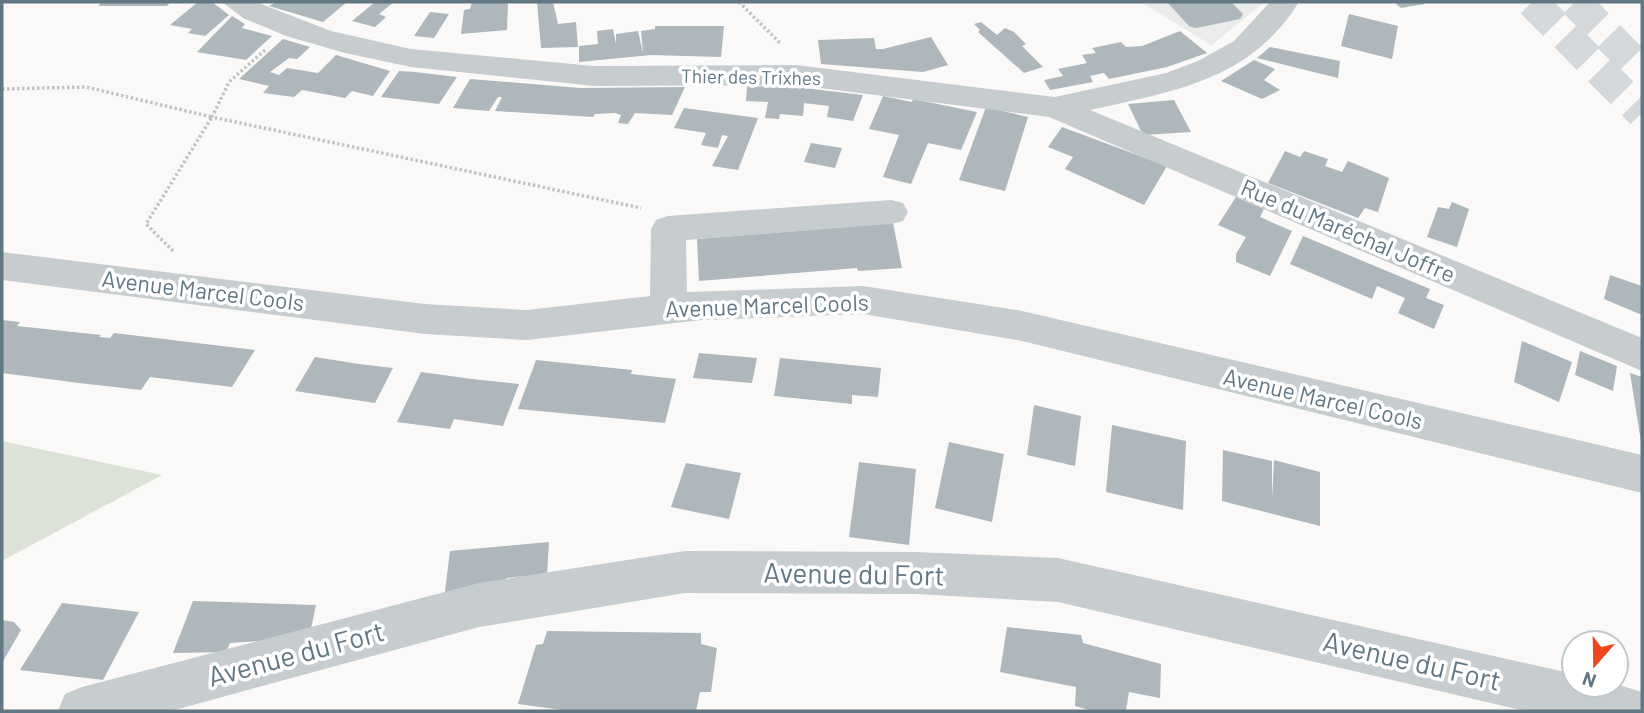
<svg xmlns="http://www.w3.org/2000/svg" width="1644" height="713" viewBox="0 0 1644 713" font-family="Barlow,sans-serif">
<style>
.built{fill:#eaebea}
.green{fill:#dce2d8}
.building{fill:#adb7bc}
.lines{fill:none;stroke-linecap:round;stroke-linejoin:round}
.major-tunnel{stroke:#d4d8da;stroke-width:32;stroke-dasharray:32 16;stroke-linecap:butt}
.path{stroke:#c0c3c5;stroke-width:3.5;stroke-dasharray:2.5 2.5;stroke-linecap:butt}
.minor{fill:#c7cccf;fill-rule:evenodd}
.labels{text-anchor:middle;stroke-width:7;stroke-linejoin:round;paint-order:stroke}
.far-street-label{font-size:19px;fill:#627784;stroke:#fff}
.street-label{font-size:23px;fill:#627784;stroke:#fff}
.near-street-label{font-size:28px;fill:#627784;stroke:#fff}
</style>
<rect width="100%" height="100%" fill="#faf9f7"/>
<path class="built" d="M1141,2H1265L1211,45Z"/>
<path class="green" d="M2,441L162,475L2,561Z"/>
<g class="building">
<path d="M102,2H170L167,6H98Z"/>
<path d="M198,2H212L229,15L205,36L188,33L192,29L170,25Z"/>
<path d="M276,2H347L323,22L269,6Z"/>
<path d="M375,2H394L379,14L386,17L375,27L352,21Z"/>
<path d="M472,2H508L507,30L461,34L464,10L470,9Z"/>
<path d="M537,2H553L558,24L576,22L578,47L541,48Z"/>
<path d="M1167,2H1231L1243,14L1240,19L1196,28L1189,26Z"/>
<path d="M1394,2H1423L1425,4L1401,8Z"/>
<path d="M430,12L449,14L434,38L414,36Z"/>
<path d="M1349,14L1398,26L1392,59L1341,46Z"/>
<path d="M232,16L245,24L242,28L272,36L246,60L197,52Z"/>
<path d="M981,22L997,35L1005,28L1014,32L1026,44L1022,46L1043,67L1024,73L978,32L980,30L974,24Z"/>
<path d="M655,26H724L721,57L651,55L579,62V46L598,44L597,31L613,29L616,44V34L638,31L643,53L641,31L655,29Z"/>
<path d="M1180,31L1207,53L1167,67L1109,79L1104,73L1090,76L1093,82L1050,90L1044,80L1063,76L1058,69L1087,63L1082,55L1096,53L1092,48L1121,42L1126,47L1142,46Z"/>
<path d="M931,37L948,65L923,72L821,64L818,40L874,38L876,49H883Z"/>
<path d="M283,39L310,47L297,59L289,58L270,72L279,75L287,68L318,73L336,55L390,71L373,96L352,91L345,98L302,90L294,97L263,93L269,86L239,79Z"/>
<path d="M1270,47L1340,61L1338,78L1257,58Z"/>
<path d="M1254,60L1275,69L1264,80L1280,90L1262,99L1221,81Z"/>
<path d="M399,71L415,72L457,77L439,104L381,97Z"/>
<path d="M470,79L580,88L685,87L672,115L635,113L628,124L618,123L621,115L615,113L595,114L593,117L495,111L502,97H498L489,111L453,108Z"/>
<path d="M747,86L804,88L863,95L853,121L827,117L829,106L804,103L803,116L780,114L779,119L765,118L768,102L746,101Z"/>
<path d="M883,96L912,102L913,99L977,112L961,150L928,143L911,184L883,177L899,135L869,129Z"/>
<path d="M1174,100L1191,132L1143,135L1128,104Z"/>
<path d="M986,107L1028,117L1005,191L959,180Z"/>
<path d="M684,108L758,118L738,170L712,166L728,136L722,135L718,148L701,145L706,133L674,128Z"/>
<path d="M1062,127L1167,166L1144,205L1065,169L1073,157L1048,147Z"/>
<path d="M811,143L842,148L835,168L804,162Z"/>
<path d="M1285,151L1300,157L1304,151L1328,159L1325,166L1342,172L1348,161L1389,178L1378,212L1365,208L1358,218L1268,183Z"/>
<path d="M1236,197L1264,209L1260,217L1292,231L1270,276L1236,262V254L1246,237L1218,225Z"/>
<path d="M1452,202L1469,209L1457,247L1427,237L1438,207L1449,209Z"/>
<path d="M893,223L902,268L858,271L857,268L699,281L697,239Z"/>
<path d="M1303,236L1430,289L1426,298L1444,305L1434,329L1398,313L1405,298L1377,286L1372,299L1290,264Z"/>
<path d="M1610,275L1642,286V315L1604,299Z"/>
<path d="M2,320L20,322L17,326L101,335L99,337L110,338L114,333L255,350L232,387L150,377L141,390L79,383L2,373Z"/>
<path d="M1522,341L1572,362L1559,402L1514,382Z"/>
<path d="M1580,351L1617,366L1613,391L1575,375Z"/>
<path d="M699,353L757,358L752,383L693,378Z"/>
<path d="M315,357L359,364L393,368L375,403L295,391Z"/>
<path d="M780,358L881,368L878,397L852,395V404L774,396Z"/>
<path d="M536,360L632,370L631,374L676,379L665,423L518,409Z"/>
<path d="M421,372L472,379L519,384L503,426L454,419L450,429L397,422Z"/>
<path d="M1630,373L1642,377V441L1641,442Z"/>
<path d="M1034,405L1081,416L1075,466L1027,455Z"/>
<path d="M1112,425L1186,441L1183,510L1106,492Z"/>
<path d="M949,442L1004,454L992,522L935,508Z"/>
<path d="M1223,450L1272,461V499L1274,460L1320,472V526L1222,501Z"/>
<path d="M859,462L916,469L909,545L849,537Z"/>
<path d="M686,463L741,473L729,519L671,507Z"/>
<path d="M549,542L547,574L506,578L504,594L443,607L450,551Z"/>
<path d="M193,601L316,605L309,638L230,643L226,652L173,653Z"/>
<path d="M62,603L139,612L103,680L20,670Z"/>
<path d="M2,620L14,622L21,630L2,663Z"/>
<path d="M1007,627L1081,635L1083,643L1161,664L1160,698L1129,692L1126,711H1093L1075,706L1076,687L1000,672Z"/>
<path d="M547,631L701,633V644L717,648L711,692H700L696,711H570L518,704L536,645L543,644Z"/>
</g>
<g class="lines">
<g class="major-tunnel">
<path d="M1532,2L1642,113"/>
<path d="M1575,2L1642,70"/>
</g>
<g class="path">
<path d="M739,2L780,43"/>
<path d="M265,50L229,82L212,117L641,208"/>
<path d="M2,89L86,87L212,117L146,224L174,252"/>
</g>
<g class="minor">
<path d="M222,2H256L331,31L411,49L594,66L796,65L1055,97L1166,73L1198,61L1234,41L1270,2H1299C1250,81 1173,91 1090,110L1642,338V371L1049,117L796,85L594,86L411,67L345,53L286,36L243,18Z"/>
<path d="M891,200L903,203L908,212L903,221L891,224L686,240L687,292L863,286L1022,311L1642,455V493L1022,341L863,314L702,320L527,340L425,334L2,280V252L425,304L527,310L650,296L651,229L656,220L668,216Z"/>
<path d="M685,551L915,552L1058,558L1574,674V685L1616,684L1642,692V711H1525L1058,602L915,594L685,593L479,627L171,711H58L65,694L82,687L479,583Z"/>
</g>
</g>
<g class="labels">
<g class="far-street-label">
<text transform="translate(751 77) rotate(1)" y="7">Thier des Trixhes</text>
</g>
<g class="street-label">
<text transform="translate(1348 231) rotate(23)" y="8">Rue du Maréchal Joffre</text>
<text transform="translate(203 291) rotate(7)" y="8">Avenue Marcel Cools</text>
<text transform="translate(767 306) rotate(-2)" y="8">Avenue Marcel Cools</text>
<text transform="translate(1323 399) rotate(13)" y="8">Avenue Marcel Cools</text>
</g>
<g class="near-street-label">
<text transform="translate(854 574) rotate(1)" y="10">Avenue du Fort</text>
<text transform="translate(296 654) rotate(-15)" y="10">Avenue du Fort</text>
<text transform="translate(1412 661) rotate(13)" y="10">Avenue du Fort</text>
</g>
</g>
<rect width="1644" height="713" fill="none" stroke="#627784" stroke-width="7"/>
<g transform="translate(1595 664) rotate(200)"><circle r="33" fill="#ffffff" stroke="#c0c9ce" stroke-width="2"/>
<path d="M0-5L12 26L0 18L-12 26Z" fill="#f04521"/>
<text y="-10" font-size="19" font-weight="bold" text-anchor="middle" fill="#627784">N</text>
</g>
</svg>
